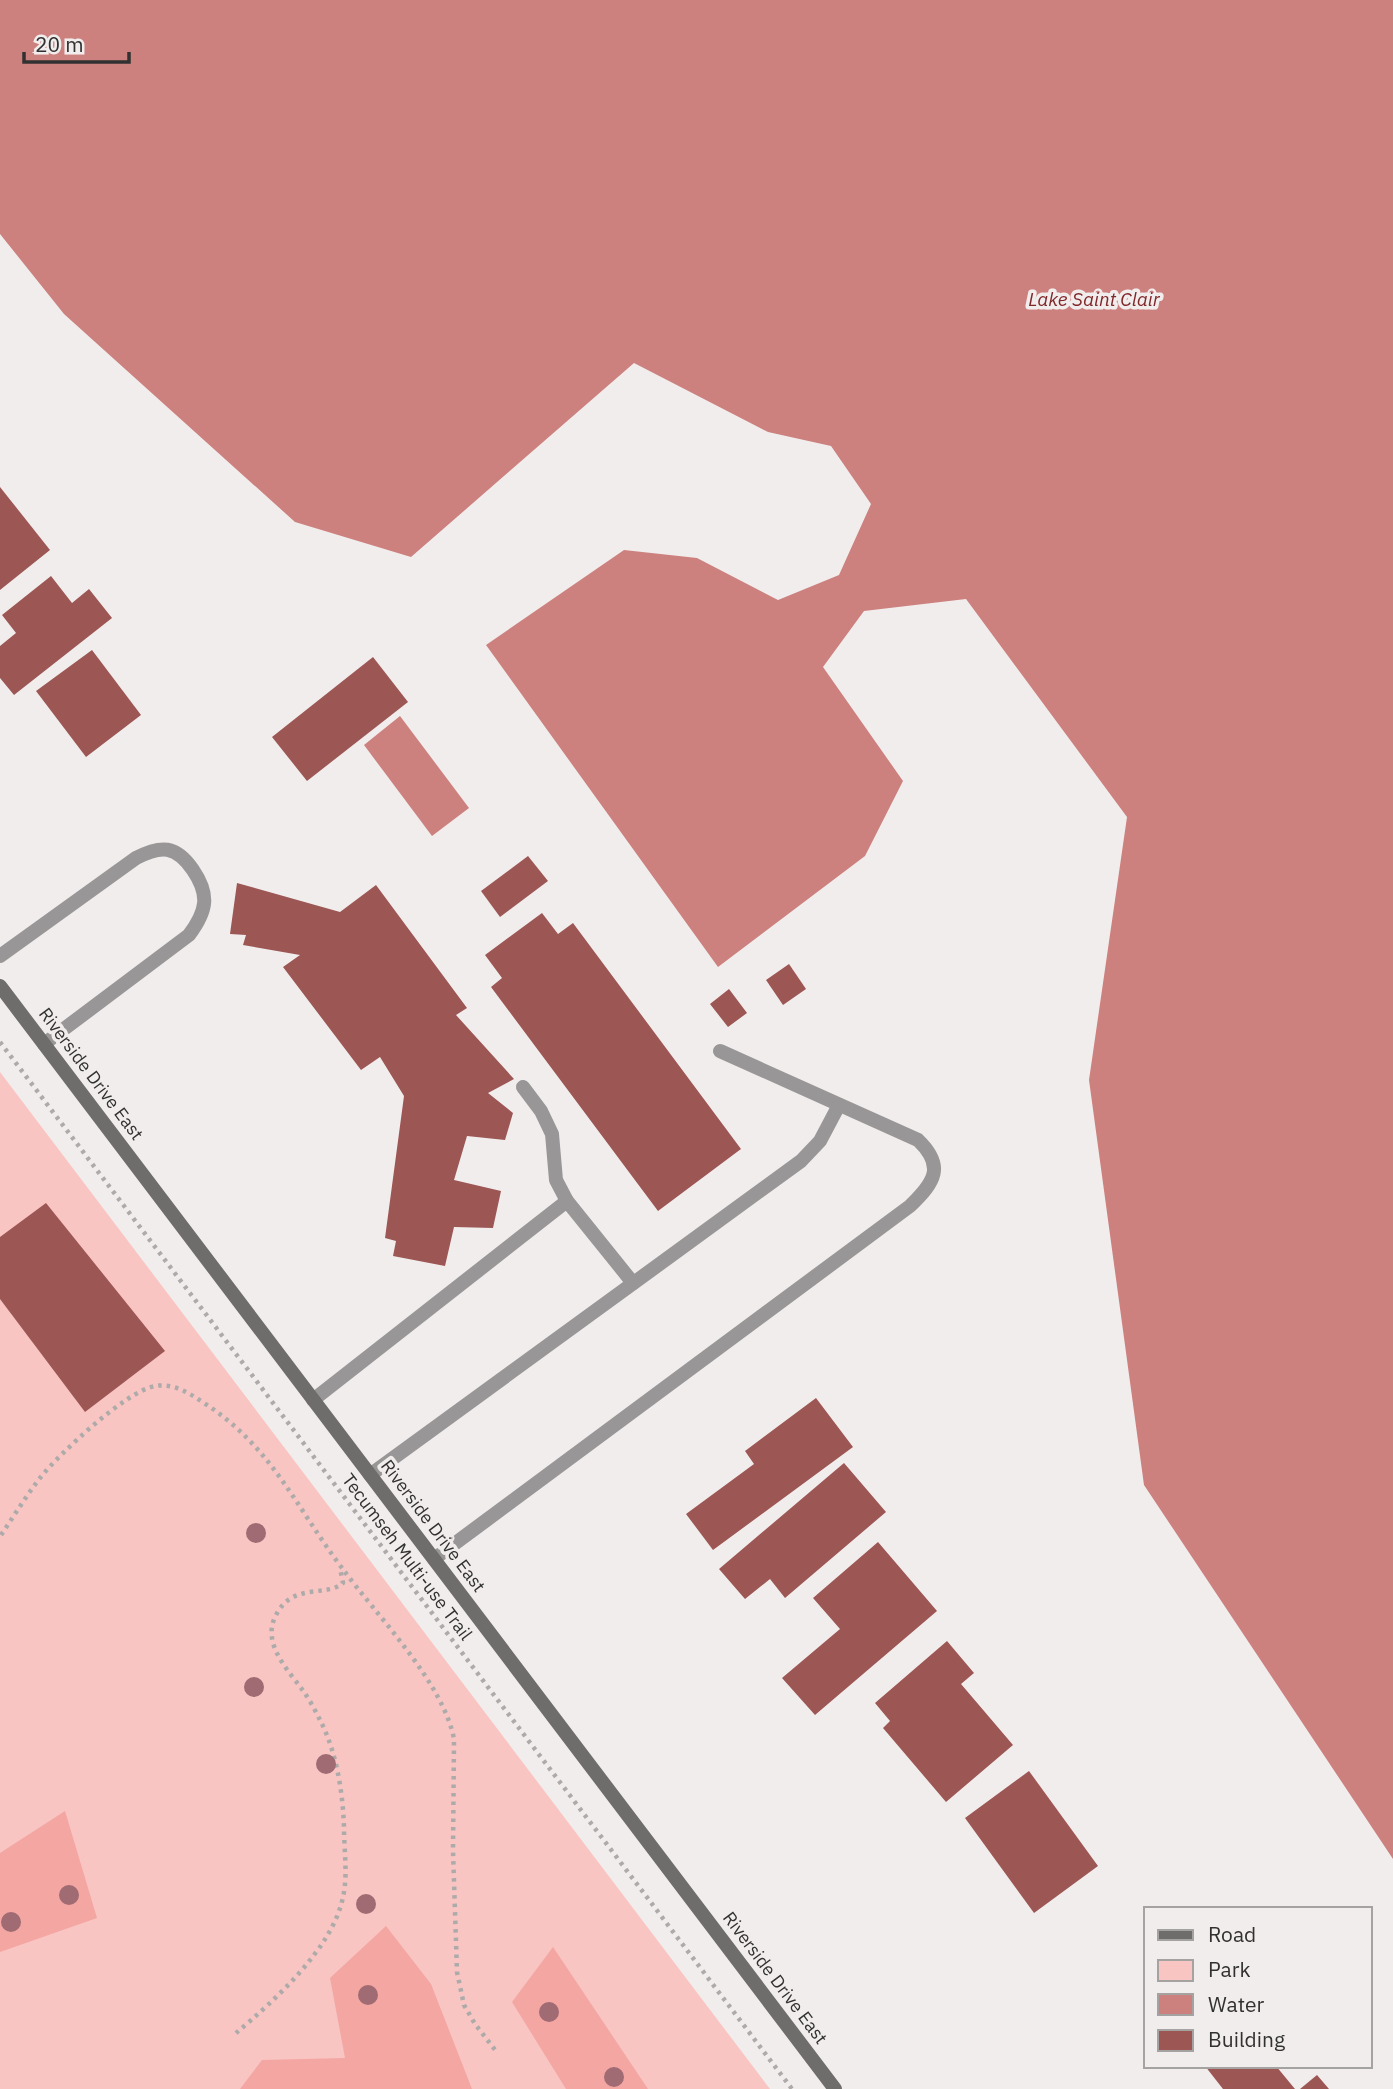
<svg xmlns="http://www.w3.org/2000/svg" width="1393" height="2089" viewBox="0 0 1393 2089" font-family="'IBM Plex Sans',sans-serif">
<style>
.green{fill:#f8c5c2}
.forest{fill:#f4a6a2}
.water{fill:#cc817e}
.building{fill:#9c5654}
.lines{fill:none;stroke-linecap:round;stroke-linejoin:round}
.path{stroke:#adaaaa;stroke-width:4.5;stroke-dasharray:3.5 5;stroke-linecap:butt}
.lane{stroke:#989696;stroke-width:14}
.secondary{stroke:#6f6c6c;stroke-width:14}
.tree{fill:#a06b72}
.labels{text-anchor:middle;stroke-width:7;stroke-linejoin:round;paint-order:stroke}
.street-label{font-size:18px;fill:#323131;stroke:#f2eded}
.water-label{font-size:19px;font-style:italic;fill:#80272a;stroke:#f2eded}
</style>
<rect width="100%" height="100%" fill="#f2eded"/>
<path class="green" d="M0,1072L770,2089H0Z"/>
<g class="forest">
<path d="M65,1811L97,1918L0,1952V1853Z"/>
<path d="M386,1926L431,1984L472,2089H240L262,2060L345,2058L330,1978Z"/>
<path d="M553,1947L648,2089H566L512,2002Z"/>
</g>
<g class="water">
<path d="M0,0H1393V1859L1144,1485L1089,1080L1127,817L966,599L864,611L823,667L903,781L865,856L718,967L486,645L624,550L697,558L778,600L839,575L871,504L831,446L768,432L634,363L411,557L295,522L64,314L0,234Z"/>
<path d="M400,716L469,808L432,836L364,745Z"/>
</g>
<g class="building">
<path d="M0,487L50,550L0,590Z"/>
<path d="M51,576L72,603L89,589L112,618L14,695L0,678V646L16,633L2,615Z"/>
<path d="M92,650L141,715L86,757L36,691Z"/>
<path d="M373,657L408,702L307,781L272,737Z"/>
<path d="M528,856L548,881L500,917L481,891Z"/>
<path d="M237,883L340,912L376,885L467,1008L456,1015L514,1079L488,1093L513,1113L505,1140L467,1136L454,1180L501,1191L493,1228L454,1227L445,1266L393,1256L396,1241L385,1238L404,1096L380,1057L361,1070L283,967L300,955L243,945L246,935L230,934Z"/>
<path d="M542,913L558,934L573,923L741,1149L658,1211L491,987L502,978L485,955Z"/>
<path d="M789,964L806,989L783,1005L766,980Z"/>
<path d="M729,989L747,1013L728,1027L710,1004Z"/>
<path d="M46,1203L165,1351L85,1412L0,1299V1237Z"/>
<path d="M816,1398L853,1447L713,1550L686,1514L754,1464L745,1451Z"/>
<path d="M844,1463L886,1512L785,1598L770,1579L745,1599L719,1569Z"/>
<path d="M878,1542L937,1611L815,1715L782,1678L840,1629L813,1598Z"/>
<path d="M947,1641L974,1673L961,1684L1013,1745L946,1802L883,1728L890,1721L875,1703Z"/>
<path d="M1029,1771L1098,1866L1034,1913L965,1818Z"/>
<path d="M1205,2066H1276L1295,2089H1223Z"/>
<path d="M1317,2075L1329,2089H1300Z"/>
</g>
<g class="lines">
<g class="path">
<path d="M0,1042L792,2089"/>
<path d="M1,1535C14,1516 26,1496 40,1478C59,1454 126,1391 155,1386C174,1383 189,1393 204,1403C271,1446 296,1507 342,1568C377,1616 443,1682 454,1739L453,1851L457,1972L464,2005L475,2024L496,2051"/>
<path d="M236,2033C274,2001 333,1948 343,1897C348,1875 344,1851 344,1828C343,1794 337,1755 322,1724C317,1714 311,1702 304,1692C289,1671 262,1645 275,1617C292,1581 326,1598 343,1583L340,1568"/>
</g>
<g class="lane">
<path d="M0,956L136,858C161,845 176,845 193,870C210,895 207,911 189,935L44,1044"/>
<path d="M523,1087L541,1111L552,1134L556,1180L567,1201"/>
<path d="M313,1400L567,1201L633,1283"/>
<path d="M370,1475L801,1161L820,1141L839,1105"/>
<path d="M434,1559L910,1206C935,1182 945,1166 918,1140L720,1051"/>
</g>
<path class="secondary" d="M0,986L835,2089"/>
</g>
<g class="tree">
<circle cx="256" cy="1533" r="10"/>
<circle cx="254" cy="1687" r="10"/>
<circle cx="326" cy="1764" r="10"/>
<circle cx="69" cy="1895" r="10"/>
<circle cx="366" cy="1904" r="10"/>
<circle cx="11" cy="1922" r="10"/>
<circle cx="368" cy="1995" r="10"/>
<circle cx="549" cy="2012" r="10"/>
<circle cx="614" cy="2077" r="10"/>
</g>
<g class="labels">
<g class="street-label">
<text transform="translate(91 1074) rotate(53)" y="6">Riverside Drive East</text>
<text transform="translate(433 1526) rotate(53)" y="6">Riverside Drive East</text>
<text transform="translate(407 1557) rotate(53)" y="6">Tecumseh Multi-use Trail</text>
<text transform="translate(775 1978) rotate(53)" y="6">Riverside Drive East</text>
</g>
<g class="water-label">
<text x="1094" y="306">Lake Saint Clair</text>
</g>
</g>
<rect x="1144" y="1907" width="228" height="161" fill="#f2eded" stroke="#a5a2a2" stroke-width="2"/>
<rect x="1158" y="1930" width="35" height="10" fill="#6f6c6c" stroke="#a5a2a2" stroke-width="2"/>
<text x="1208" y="1942" font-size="21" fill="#323131">Road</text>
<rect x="1158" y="1960" width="35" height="21" fill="#f8c5c2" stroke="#a5a2a2" stroke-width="2"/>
<text x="1208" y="1977" font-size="21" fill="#323131">Park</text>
<rect x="1158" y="1994" width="35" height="21" fill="#cc817e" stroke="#a5a2a2" stroke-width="2"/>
<text x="1208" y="2012" font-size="21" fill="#323131">Water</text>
<rect x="1158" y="2030" width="35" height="21" fill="#9c5654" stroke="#a5a2a2" stroke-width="2"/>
<text x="1208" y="2047" font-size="21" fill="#323131">Building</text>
<path d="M24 52v10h105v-10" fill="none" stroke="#323131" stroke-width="3.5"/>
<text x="35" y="52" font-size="21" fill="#323131" stroke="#f2eded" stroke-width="5" paint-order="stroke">20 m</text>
</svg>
